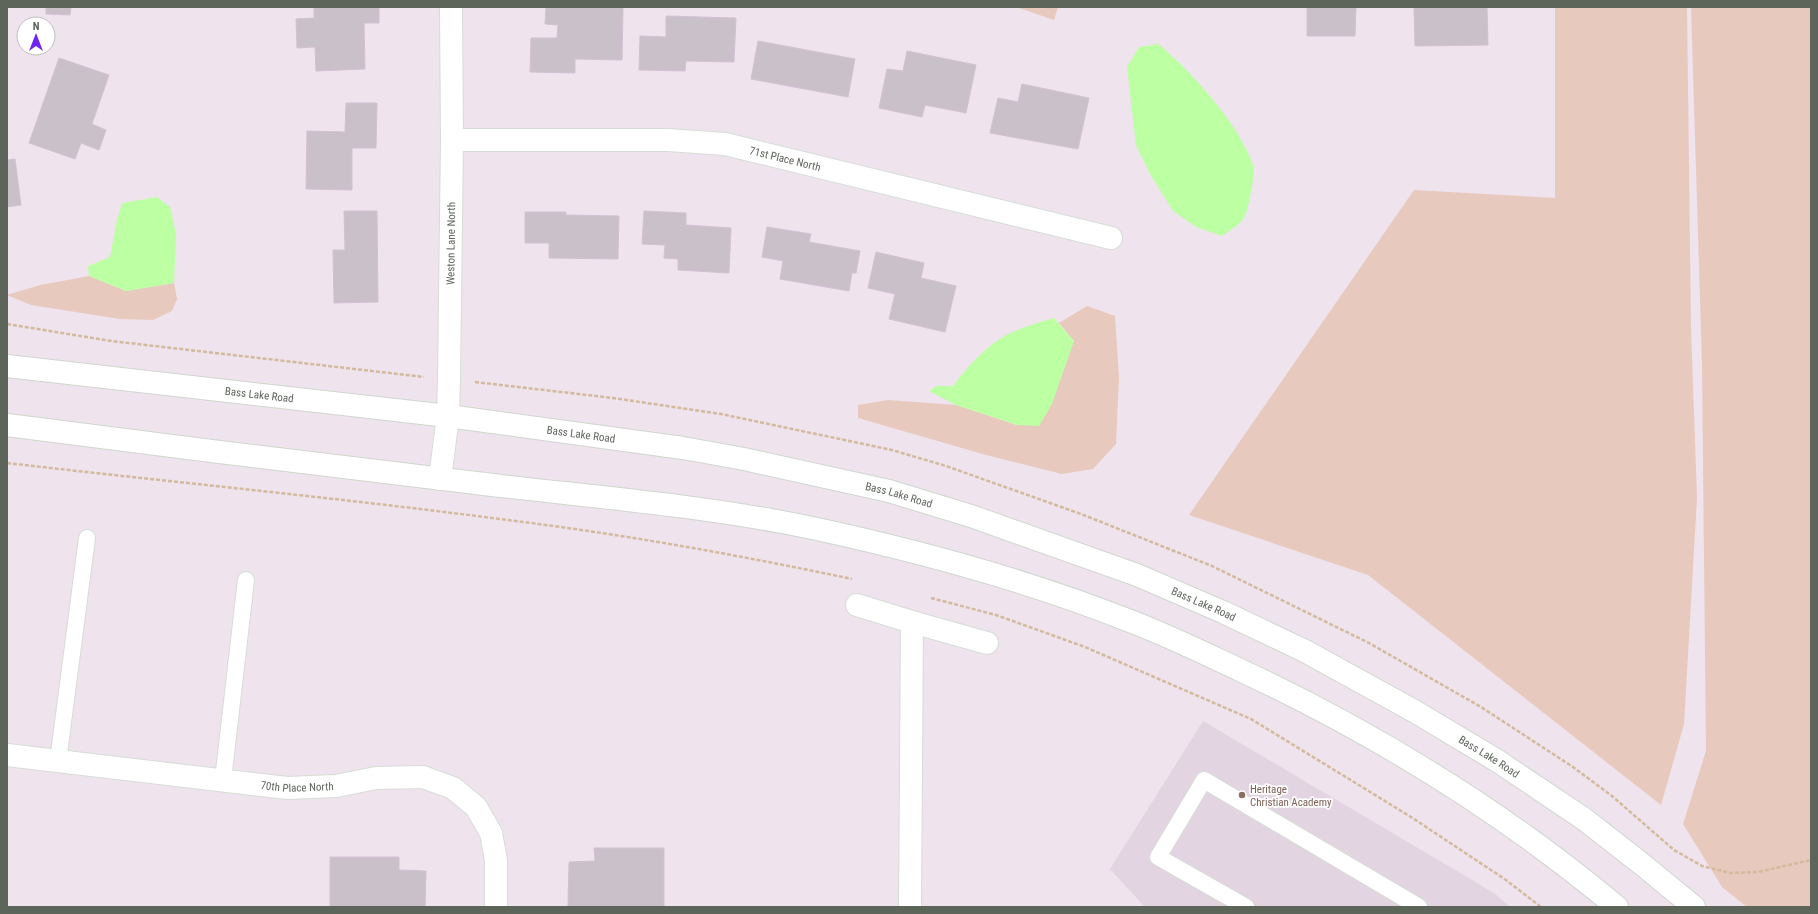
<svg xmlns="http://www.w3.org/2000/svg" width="1818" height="914" viewBox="0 0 1818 914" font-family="'Roboto Condensed',sans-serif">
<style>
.education{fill:#e2d4e1}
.green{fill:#e8c9be}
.water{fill:#bdffa3}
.building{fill:#cac0ca;stroke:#d3c1d4}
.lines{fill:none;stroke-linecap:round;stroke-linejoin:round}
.lane-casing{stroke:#d6ddd6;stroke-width:18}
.street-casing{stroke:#d6ddd6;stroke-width:24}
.secondary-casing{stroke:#cfd7ce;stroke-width:24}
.path{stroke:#d3ba9c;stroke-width:2.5;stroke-dasharray:4 2;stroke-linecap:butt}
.lane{stroke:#fff;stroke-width:16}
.street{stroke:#fff;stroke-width:22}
.secondary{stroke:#fff;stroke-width:22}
.education-dot{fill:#8d6e63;stroke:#fff;stroke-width:1.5}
.labels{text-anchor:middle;stroke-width:3.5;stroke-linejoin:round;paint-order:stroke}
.street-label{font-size:11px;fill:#5d655b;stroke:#fff}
.education-label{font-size:11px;fill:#785e54;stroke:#fff;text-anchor:start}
</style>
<rect width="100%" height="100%" fill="#efe3ee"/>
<path class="education" d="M1203,721L1494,893L1510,907H1145L1110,869Z"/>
<g class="green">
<path d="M1016,7H1058L1054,20Z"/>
<path d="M1555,7H1687L1691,328L1697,498L1684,724L1661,805L1368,575L1189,515L1414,190L1555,198Z"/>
<path d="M1691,7H1811V907H1747L1722,887L1683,824L1706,751L1702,364Z"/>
<path d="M89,276L126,291L174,283L177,299L172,311L153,320L120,319L31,305L7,295L40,285Z"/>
<path d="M1087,306L1115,316L1119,377L1116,444L1093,469L1062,474L986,455L858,418V405L888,400L956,405L1017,425L1074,341L1059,323Z"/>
</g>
<g class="water">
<path d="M1158,44C1190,69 1243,129 1254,168C1255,174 1248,210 1245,216C1242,224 1228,231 1222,236L1196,227L1173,211L1150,174L1136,145L1127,67L1139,47Z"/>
<path d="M157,197L170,207L176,234L174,283L126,291L89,276L88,266L110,257L117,220L122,203Z"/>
<path d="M1054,318L1074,341L1052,404L1039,426L1017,425L956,405L929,391L936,386H953C968,366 989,342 1013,332C1026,326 1040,322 1054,318Z"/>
</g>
<g class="building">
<path d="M46,7H71L70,15L46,14Z"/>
<path d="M314,7H379V23H364L365,69L316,71L315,47L297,48L296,19L314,18Z"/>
<path d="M546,7H623L622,60L575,59V73L530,72L531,38H557L558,25L545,24Z"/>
<path d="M1307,7H1356L1355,36H1307Z"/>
<path d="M1487,7L1488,45L1415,46L1414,8Z"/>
<path d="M666,16L736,18L734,62L686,61L685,71L639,70L640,36L666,37Z"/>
<path d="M758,41L855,59L848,97L751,79Z"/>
<path d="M907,51L976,65L966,113L925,105L922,117L879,108L887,69L903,71Z"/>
<path d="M59,58L109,75L92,124L106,130L99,150L81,143L75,159L29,143Z"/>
<path d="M1022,84L1089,98L1078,149L990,133L998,98L1018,102Z"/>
<path d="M346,103H377L376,148H352V190L306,189L307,131L345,132Z"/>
<path d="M15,159L21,205L7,207V160Z"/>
<path d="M344,211H377L378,302L334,303L333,250H345Z"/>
<path d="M644,211L686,213V225L731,228L729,273L678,270V259L664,258L665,245L642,244Z"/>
<path d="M525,212H566V215L619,216L618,259L549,258V243H525Z"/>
<path d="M767,227L811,234L809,242L860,251L856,273H852L849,291L780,279L783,261L762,257Z"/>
<path d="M876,252L924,263L921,278L956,286L945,332L889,319L895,294L868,288Z"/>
<path d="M594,848H664V907H568L569,862L595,861Z"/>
<path d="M330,857H399V870L426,871L425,907H330Z"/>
</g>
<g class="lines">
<defs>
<g id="lane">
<path d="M58,761L87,538"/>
<path d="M223,780L246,580"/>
<path d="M1246,907L1158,857L1204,780L1419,907"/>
</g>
<g id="street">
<path id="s1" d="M452,140H668L725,144L1111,238"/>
<path id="s2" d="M440,479L448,416L449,379L452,140L451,7"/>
<path d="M857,605L912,622L987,643"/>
<path id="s3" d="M7,755L287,788L336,786L376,778L423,777L453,788L476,807L491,833L496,860V907"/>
<path d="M910,907L912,622"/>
</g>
<g id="secondary">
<path id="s4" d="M7,366L448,416L683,448L744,459L889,491L971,516L1137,575L1223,612L1305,651L1414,711L1496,760L1584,819L1643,865L1694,907"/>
<path d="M7,425C163,445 320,465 476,483C590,497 705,505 817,529C923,552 1029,581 1130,621C1167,635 1204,653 1240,670C1375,733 1503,812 1617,907"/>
</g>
</defs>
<use href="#lane" class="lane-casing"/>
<use href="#street" class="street-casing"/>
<use href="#secondary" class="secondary-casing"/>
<g class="path">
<path d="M7,324L111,341L424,377"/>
<path d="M475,382L613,398L721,414L892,450L946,466L1081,514L1212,566L1369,643L1481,707L1573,767L1612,796L1674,850L1702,866L1730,873L1758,872L1811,860"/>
<path d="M7,463C179,483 351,499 523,522C633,536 743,556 852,579"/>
<path d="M931,598L996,615L1085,647L1251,719L1411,817L1506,880L1541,907"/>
</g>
<use href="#lane" class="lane"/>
<use href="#street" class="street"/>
<use href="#secondary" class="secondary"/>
</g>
<circle class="education-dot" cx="1242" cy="795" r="4"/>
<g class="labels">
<g class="street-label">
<text dy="4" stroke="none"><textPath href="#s1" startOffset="335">71st Place North</textPath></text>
<text dy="4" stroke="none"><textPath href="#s2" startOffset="236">Weston Lane North</textPath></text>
<text dy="4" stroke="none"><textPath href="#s4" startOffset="254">Bass Lake Road</textPath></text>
<text dy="4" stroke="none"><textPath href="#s4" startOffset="578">Bass Lake Road</textPath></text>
<text dy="4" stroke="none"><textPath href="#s4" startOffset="902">Bass Lake Road</textPath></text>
<text dy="4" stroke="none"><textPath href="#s4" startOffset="1226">Bass Lake Road</textPath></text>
<text dy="4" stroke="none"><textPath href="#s4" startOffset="1550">Bass Lake Road</textPath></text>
<text dy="4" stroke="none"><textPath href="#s3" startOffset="292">70th Place North</textPath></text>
</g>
<g class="education-label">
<text x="1250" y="793">Heritage<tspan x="1250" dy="13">Christian Academy</tspan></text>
</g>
</g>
<rect width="1818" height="914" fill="none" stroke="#5d655b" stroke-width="16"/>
<g transform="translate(36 36)"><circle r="19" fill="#ffffff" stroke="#bec1bd"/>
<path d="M0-3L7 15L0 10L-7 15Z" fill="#6d24f4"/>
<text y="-6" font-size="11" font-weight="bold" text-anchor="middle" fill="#5d655b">N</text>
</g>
</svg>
